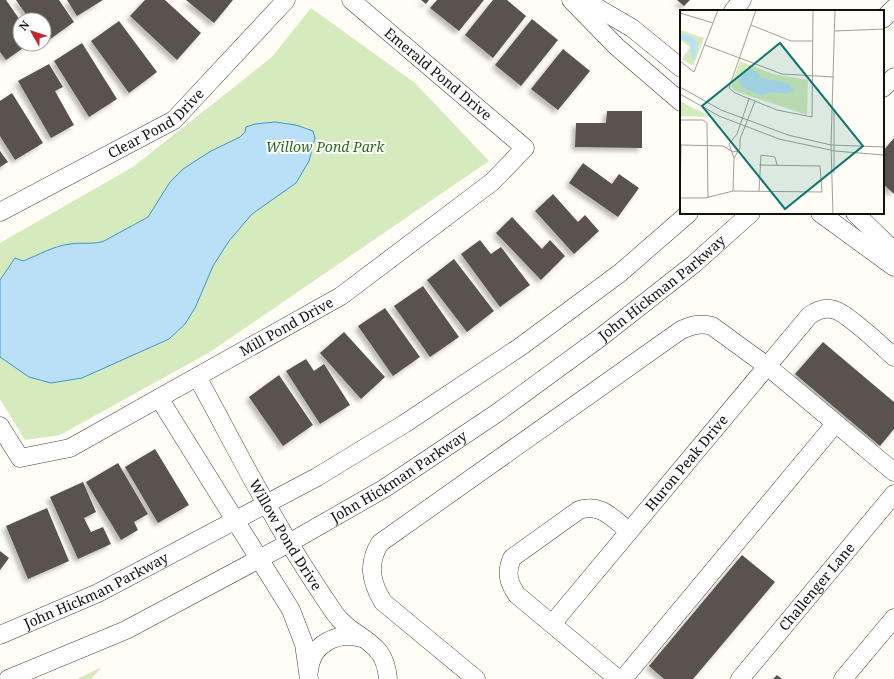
<svg xmlns="http://www.w3.org/2000/svg" width="894" height="679" viewBox="0 0 894 679" font-family="'Noto Serif',serif">
<style>
.green{fill:#d5ebbd}
.water{fill:#b9e0f7;stroke:#3f96cf}
.building{fill:#5a524d;filter:url(#shadow)}
.lines{fill:none;stroke-linecap:round;stroke-linejoin:round}
.minor-casing{stroke:#444;stroke-width:19}
.minor{stroke:#fff;stroke-width:18}
.labels{text-anchor:middle;stroke-width:4;stroke-linejoin:round;paint-order:stroke}
.street-label{font-size:14px;fill:#111;stroke:#fff}
.park-label{font-size:14px;font-style:italic;fill:#2f6b1f;stroke:#fff}
.inset-road{fill:none;stroke:#a09f9a;stroke-width:1}
.view{fill:#0f766e;fill-opacity:0.15;stroke:#0f766e;stroke-width:2}
.inset-edge{fill:none;stroke:#111;stroke-width:2}
</style>
<defs>
<filter id="shadow"><feDropShadow dx="-3.5" dy="3.5" stdDeviation="2" flood-color="#0004"/></filter>
</defs>
<rect width="100%" height="100%" fill="#fffdf5"/>
<g class="green">
<path d="M311,8L415,83L489,161L210,352L60,435L25,440L0,399V243L133,167L272,57Z"/>
<path d="M102,667L91,679H77Z"/>
</g>
<path class="water" d="M275,122L296,125L313,131L315,138L309,161L296,183L252,214L229,241L213,266L195,308L185,324L169,339L82,378L51,383L29,377L0,357V280L15,258L23,261C39,255 53,246 70,244C82,242 93,245 104,241L148,217L170,182L183,169L211,151L240,137L245,132L246,127L255,124Z"/>
<g class="building">
<path d="M0,0H6L20,20V44H29L6,60L0,52Z"/>
<path d="M16,0H59L74,22L46,42L44,39V20H30Z"/>
<path d="M67,0H103L77,16Z"/>
<path d="M145,0H165L201,33L177,60L130,16Z"/>
<path d="M186,0H233L214,23Z"/>
<path d="M421,0H429L426,4Z"/>
<path d="M437,0H484L459,31L430,8Z"/>
<path d="M493,0H507L526,16L493,58L465,35Z"/>
<path d="M677,0H690L684,6Z"/>
<path d="M532,19L558,40L521,86L495,65Z"/>
<path d="M119,21L157,72L129,93L91,41Z"/>
<path d="M82,43L117,99L89,117L54,61Z"/>
<path d="M563,49L590,71L558,110L531,89Z"/>
<path d="M49,64L63,87L55,91L74,125L51,138L18,81Z"/>
<path d="M12,93L43,143L15,160L0,136V101Z"/>
<path d="M607,111H642V148L575,147L576,123H606Z"/>
<path d="M894,138V194L883,184V151Z"/>
<path d="M0,151L8,162L0,167Z"/>
<path d="M583,163L612,184L619,174L639,188L618,217L569,183Z"/>
<path d="M553,194L578,222L585,215L599,231L574,254L535,211Z"/>
<path d="M512,217L542,249L550,240L565,256L541,280L496,233Z"/>
<path d="M480,240L491,254L501,247L530,285L500,307L461,254Z"/>
<path d="M454,259L494,311L467,332L427,280Z"/>
<path d="M423,286L459,337L430,357L394,306Z"/>
<path d="M385,308L420,357L393,376L358,326Z"/>
<path d="M344,332L385,377L361,399L320,353Z"/>
<path d="M823,342L894,402V429L880,446L795,374Z"/>
<path d="M306,359L314,371L324,364L350,405L320,424L286,371Z"/>
<path d="M279,375L313,425L283,446L249,397Z"/>
<path d="M155,449L189,505L158,523L125,467Z"/>
<path d="M118,463L148,514L134,522L138,530L121,540L86,482Z"/>
<path d="M83,482L96,512L84,518L91,532L103,527L111,544L78,559L50,497Z"/>
<path d="M47,508L69,561L28,579L6,526Z"/>
<path d="M0,551L9,558L0,570Z"/>
<path d="M742,555L775,582L693,679H664L649,666Z"/>
<path d="M777,675L782,679H773Z"/>
</g>
<g class="lines">
<defs>
<g id="minor">
<path d="M571,0L617,47L681,102"/>
<path d="M584,0L632,28L681,68"/>
<path d="M733,11L742,0"/>
<path d="M883,19L894,8"/>
<path d="M883,88L894,77"/>
<path id="s1" d="M0,212L174,120L286,0"/>
<path d="M820,213L894,267"/>
<path d="M855,213L894,251"/>
<path id="s2" d="M197,377C221,419 242,463 267,505C287,541 310,577 333,611C353,641 385,637 388,679"/>
<path d="M159,398L291,610L304,644L309,679"/>
<path id="s3" d="M0,426L20,458L70,448L341,296L492,182L525,148L351,0"/>
<path id="s4" d="M552,624L809,316C817,310 826,307 835,310C848,314 882,346 894,357"/>
<path id="s5" d="M0,635L98,593L317,477L404,424L520,347L620,273L689,213"/>
<path d="M309,671C311,644 337,631 362,638"/>
<path id="s6" d="M8,679L126,630L289,543L385,488L497,413L601,337L694,264L751,213"/>
<path d="M476,679L383,602C371,582 367,564 380,543L681,330C692,325 700,323 712,326L767,366L894,472"/>
<path d="M618,679L517,595C508,582 506,572 512,558L579,510C601,503 612,518 629,531"/>
<path d="M623,679L835,424"/>
<path id="s7" d="M740,679L894,494"/>
<path d="M843,679L894,618"/>
</g>
</defs>
<use href="#minor" class="minor-casing"/>
<use href="#minor" class="minor"/>
</g>
<g class="labels">
<g class="street-label">
<text transform="translate(438 74) rotate(40)" y="5">Emerald Pond Drive</text>
<text dy="5" stroke="none"><textPath href="#s1" startOffset="180">Clear Pond Drive</textPath></text>
<text dy="5" stroke="none"><textPath href="#s6" startOffset="765">John Hickman Parkway</textPath></text>
<text dy="5" stroke="none"><textPath href="#s3" startOffset="337">Mill Pond Drive</textPath></text>
<text dy="5" stroke="none"><textPath href="#s4" startOffset="210">Huron Peak Drive</textPath></text>
<text dy="5" stroke="none"><textPath href="#s6" startOffset="441">John Hickman Parkway</textPath></text>
<text dy="5" stroke="none"><textPath href="#s2" startOffset="181">Willow Pond Drive</textPath></text>
<text dy="5" stroke="none"><textPath href="#s7" startOffset="120">Challenger Lane</textPath></text>
<text dy="5" stroke="none"><textPath href="#s5" startOffset="106">John Hickman Parkway</textPath></text>
</g>
<g class="park-label">
<text x="325" y="152">Willow Pond Park</text>
</g>
</g>
<g transform="translate(680 10)">
<rect width="204" height="204" fill="#fffdf5"/>
<path d="M0,20L24,28L14,54L11,55L2,49L10,37L0,30ZM60,51L93,64L128,70L127,105L55,81L51,77ZM0,91L13,98L32,107L0,106Z" fill="#d5ebbd"/>
<path d="M0,23L12,27L18,32L15,48L12,51L10,34L0,28ZM72,59L82,68L108,73L114,81L106,84L93,82L80,85L64,78L59,72V66L65,60Z" fill="#b9e0f7"/>
<path class="inset-road" d="M76,0L49,78L55,83L97,100L132,107L133,0M0,3L33,13M71,15L111,31H133M155,21L204,19M25,35L102,64L154,67M0,51L14,62L38,0M0,77L41,100L108,125L151,135L204,137M0,84L39,106L99,129L155,141L204,145M0,110H23L27,113L28,188M0,135L43,136L53,142L58,141M54,148L60,138V129L75,91M154,163V100M53,181L54,148L49,134L57,124L69,89M79,181L81,145L95,147L97,155M0,188H25L53,181L142,182L140,156L79,155M0,188L1,135M153,204L151,135L155,0"/>
<path class="view" d="M100,33L183,136L105,199L22,96Z"/>
<rect width="204" height="204" class="inset-edge"/>
</g>
<g transform="translate(32 32) rotate(309)"><circle r="19" fill="#ffffff" stroke="#a0a0a0"/>
<path d="M0-3L7 15L0 10L-7 15Z" fill="#c4262e"/>
<text y="-6" font-size="11" font-weight="bold" text-anchor="middle" fill="#111111">N</text>
</g>
</svg>
